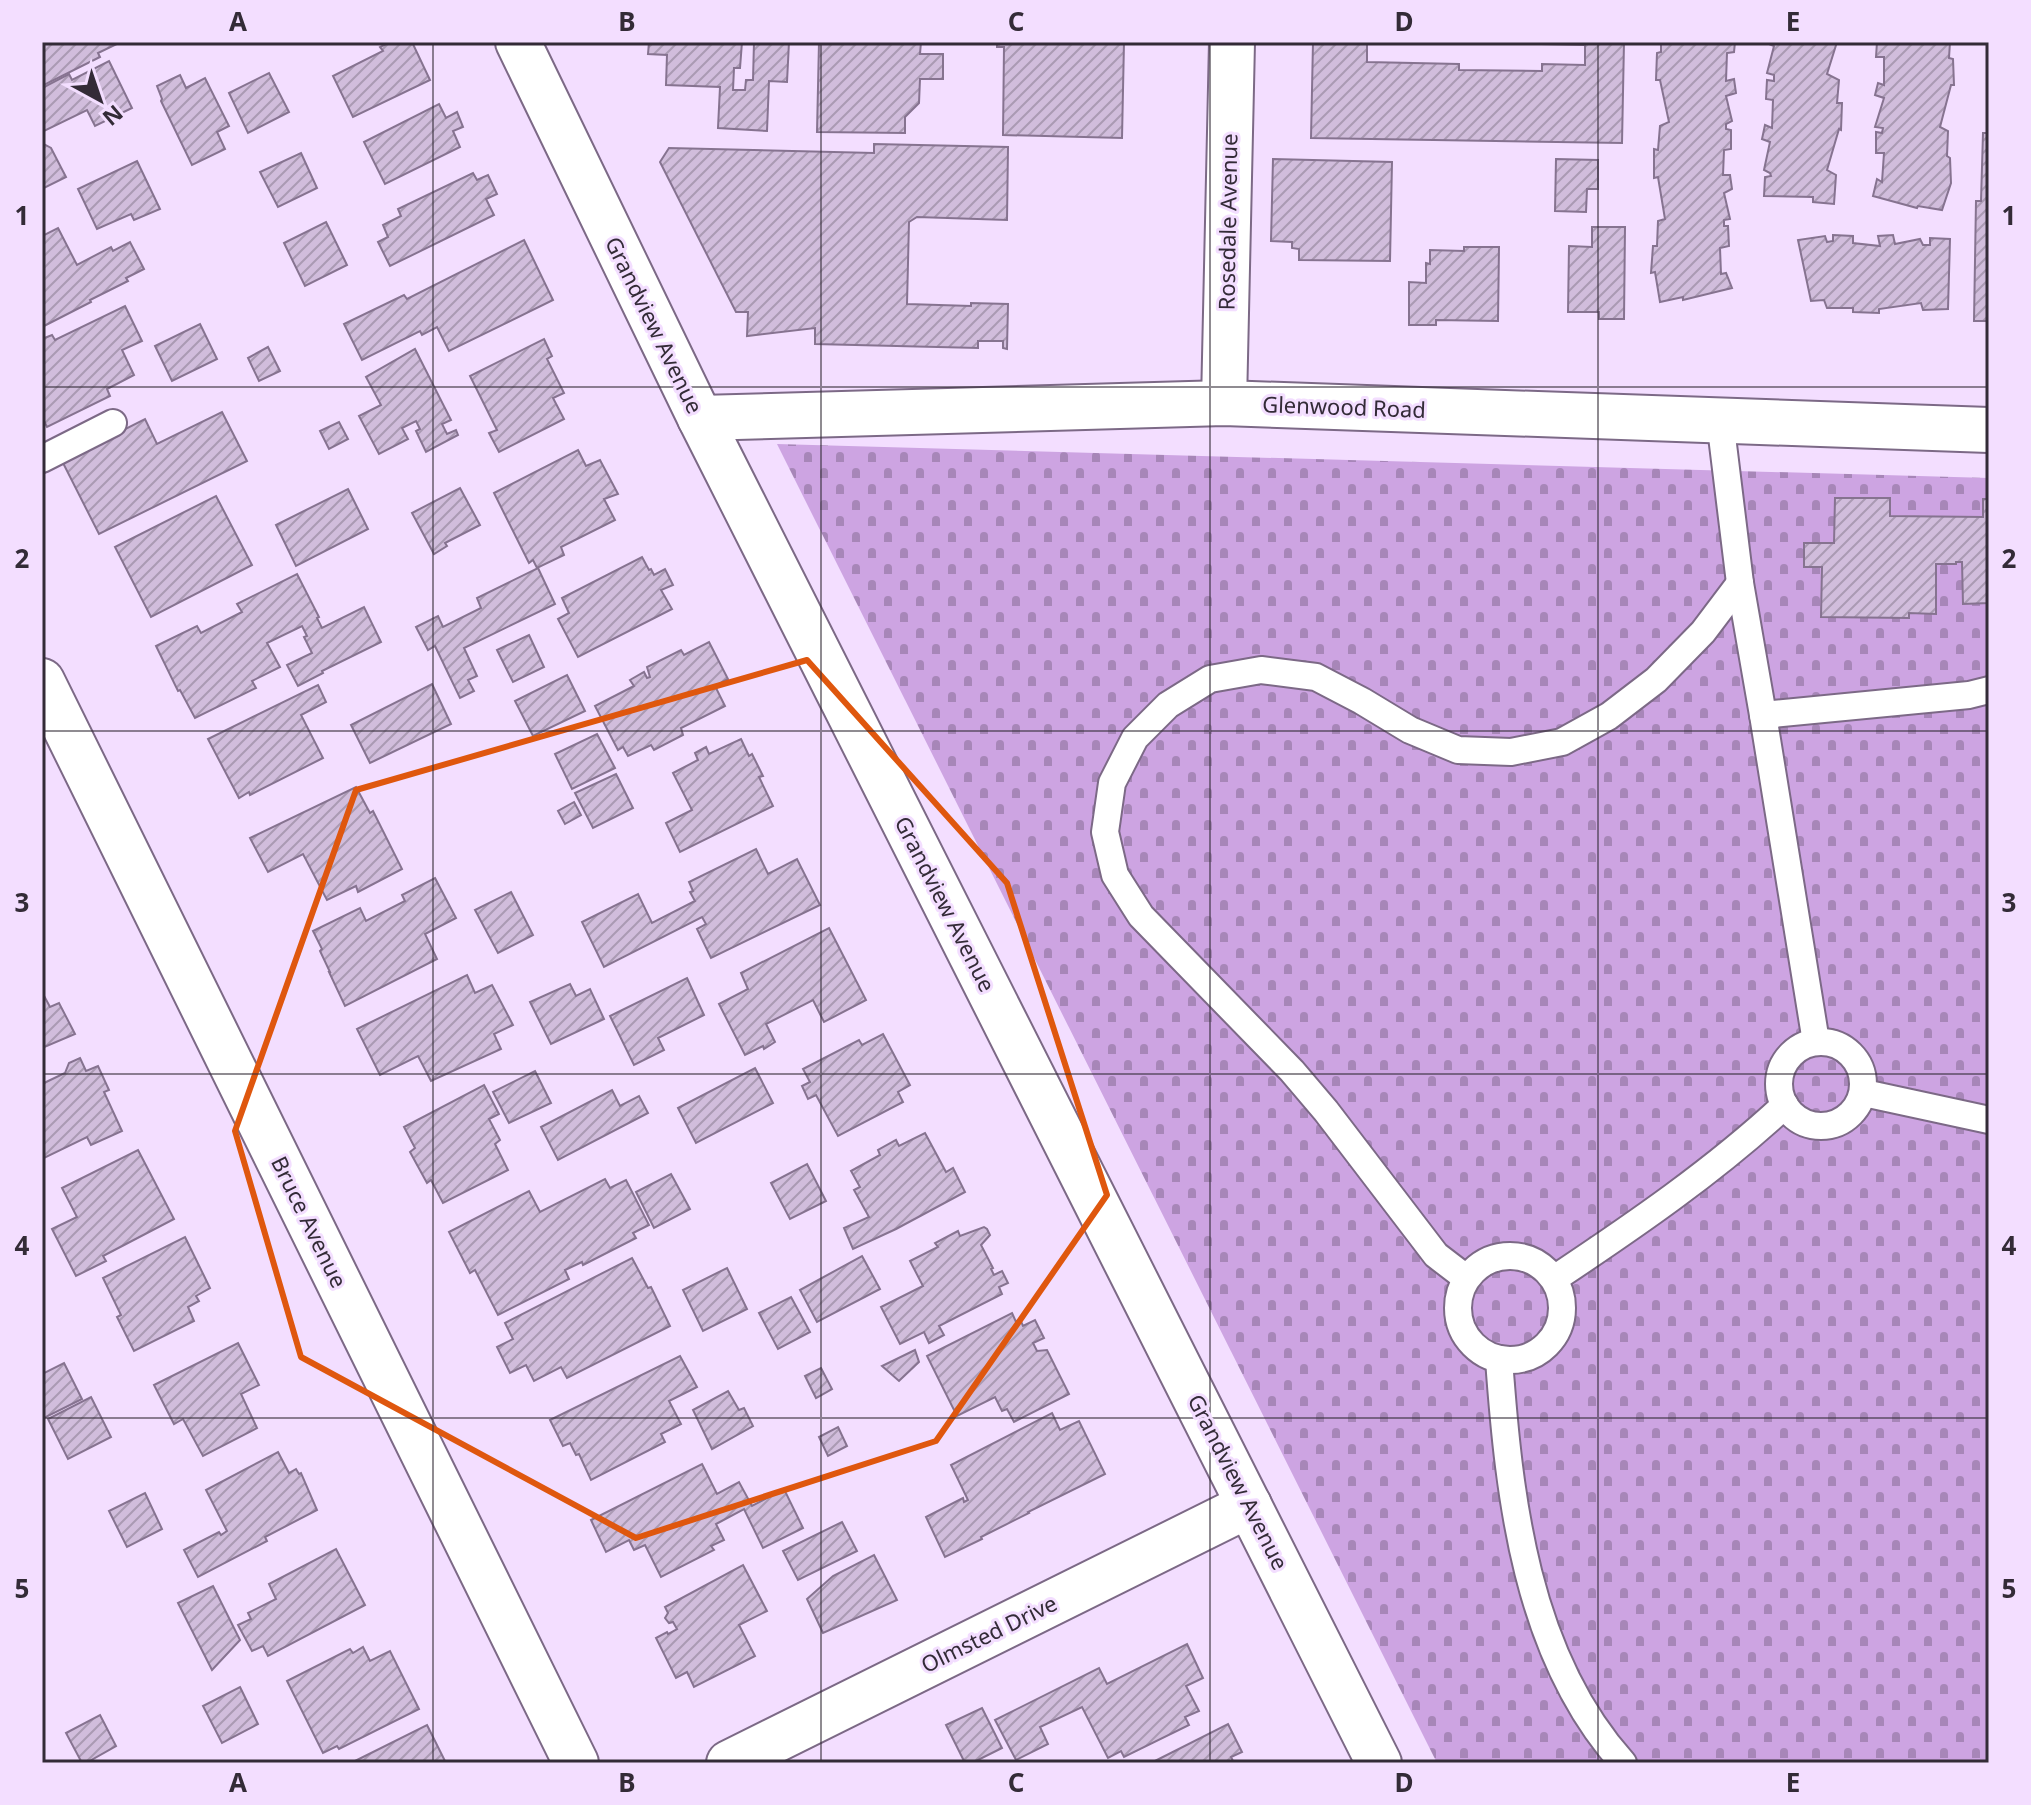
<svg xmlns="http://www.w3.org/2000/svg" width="2031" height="1805" viewBox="0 0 2031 1805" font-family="'Noto Sans',sans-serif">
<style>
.cemetery{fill:url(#cemetery-stones)}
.building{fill:url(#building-hatch);stroke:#867390;stroke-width:2}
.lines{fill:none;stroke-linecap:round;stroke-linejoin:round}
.service-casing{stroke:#7c6986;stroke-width:30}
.minor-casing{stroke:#7c6986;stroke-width:48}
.tertiary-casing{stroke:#7c6986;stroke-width:48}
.service{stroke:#fff;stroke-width:26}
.minor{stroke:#fff;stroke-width:44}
.tertiary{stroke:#fff;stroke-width:44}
.marked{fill:none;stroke:#df570e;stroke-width:6;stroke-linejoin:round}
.grid{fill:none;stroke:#332b37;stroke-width:2;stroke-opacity:0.55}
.labels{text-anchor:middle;stroke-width:6;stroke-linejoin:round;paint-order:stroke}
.street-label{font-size:22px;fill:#332b37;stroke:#f3deff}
.neatline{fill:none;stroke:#332b37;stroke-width:3}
.grid-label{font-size:26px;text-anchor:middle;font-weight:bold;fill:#332b37}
</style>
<defs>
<pattern id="cemetery-stones" width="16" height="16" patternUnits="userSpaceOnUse" patternTransform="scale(2)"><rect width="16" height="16" fill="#cda4e2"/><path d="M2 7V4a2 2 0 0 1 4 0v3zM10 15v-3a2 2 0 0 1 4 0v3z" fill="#a786b8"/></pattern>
<pattern id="building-hatch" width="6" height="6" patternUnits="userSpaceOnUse" patternTransform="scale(2)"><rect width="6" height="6" fill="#d1bddc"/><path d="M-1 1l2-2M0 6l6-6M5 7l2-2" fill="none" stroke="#aa9ab3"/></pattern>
</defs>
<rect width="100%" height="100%" fill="#f3deff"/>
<path class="cemetery" d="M777,444L1989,478V1763H1437Z"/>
<g class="building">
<path d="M42,42H118L119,43L98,53L100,57L42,86Z"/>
<path d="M390,42H412L430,80L353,117L333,76L383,51L380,47Z"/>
<path d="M649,42H742L740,68H734L733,90H745L746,80H753L754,42H789L787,82L769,81L767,131L718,128L720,87L666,85L667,55L648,54Z"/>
<path d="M819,42H921L920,54H943V79H920L919,103L905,117V133L817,132Z"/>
<path d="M997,42H1124L1122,138L1003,135L1004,47H997Z"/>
<path d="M1313,42H1367V62L1459,64V70L1542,71V64L1585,65V45L1542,44V42H1624L1622,143L1311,138Z"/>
<path d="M1661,42H1735L1734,52L1727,53L1726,81L1734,79L1736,93L1726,96L1732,121L1726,124V129L1731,130V149L1724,150L1723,175H1730L1732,189L1724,193L1730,219L1724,220V226H1728L1729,246L1720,248L1721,274L1726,273L1732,288L1683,300V297L1660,302L1655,272L1651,273L1653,246H1657L1658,221L1665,219L1658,177L1654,178V149L1658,150L1660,126L1669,122L1660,80H1656L1657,53L1661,52Z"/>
<path d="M1764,42H1837L1827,74L1839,80L1837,103H1842L1841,130L1839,129L1827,170L1836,175L1834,204L1813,202V197L1764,196L1765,177L1771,176L1770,173L1764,170L1770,142L1762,139L1765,125L1772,128L1773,100L1766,99L1767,80L1774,81V75L1767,73L1774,46Z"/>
<path d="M1877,42H1950L1949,58L1953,59L1954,85H1951L1940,127L1948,131L1947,156L1950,158L1951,183L1942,210L1918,206L1917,208L1873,196L1877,179L1882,182L1884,153H1876V132L1882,133L1883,128L1875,127L1884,98L1875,95L1878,83L1884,85V57H1876Z"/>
<path d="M109,61L132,108L95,126L87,110L42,132V88L69,74L72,80Z"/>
<path d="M269,73L289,112L248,133L229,93Z"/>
<path d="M180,75L186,88L205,78L229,126L217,132L225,149L192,165L161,101L162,99L157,86Z"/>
<path d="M439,104L446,118L457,112L463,127L453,131L460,147L385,184L364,142Z"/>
<path d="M1983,133H1989V321H1974L1976,201H1981Z"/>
<path d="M42,143L51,148L66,177L42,189Z"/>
<path d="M874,144L1008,147L1007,220L917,217L909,222L907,304L971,306V303L1008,304L1007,349L1003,348V341H978V348L815,344V328L747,336L748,312H736L660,162L669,148L874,153Z"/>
<path d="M301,153L317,188L278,207L260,172Z"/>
<path d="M1273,159L1392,162L1390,261L1299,260V249L1292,248V242L1271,241Z"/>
<path d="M1556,159L1598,160V189H1587L1586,212L1555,211Z"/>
<path d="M137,161L160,209L134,220L131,214L97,229L78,189Z"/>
<path d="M473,173L477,180L488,175L497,194L486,199L494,215L390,266L378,242L388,237L383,225L401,216L398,209Z"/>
<path d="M326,222L347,265L305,286L284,243Z"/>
<path d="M1592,227H1625L1624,319H1599V312H1568L1569,246L1592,247Z"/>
<path d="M58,228L77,265L111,247L113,251L130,242L144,269L126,278L128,281L90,300L91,302L42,327V236Z"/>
<path d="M1833,235L1853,236V243L1880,246L1878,236L1893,235L1895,244L1920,239L1923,245H1930V238L1950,239L1948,309L1923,310L1921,303L1879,309V313L1853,312V308H1827L1824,300L1811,301L1798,240L1825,236L1827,242L1833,241Z"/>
<path d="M524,240L553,300L449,351L437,327L422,335L420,331L362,360L344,324L404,295L407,299Z"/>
<path d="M1464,247H1499L1498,321L1436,320V325H1409V282L1426,283V263L1430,264V250L1464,251Z"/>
<path d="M125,306L142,341L122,350L134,375L107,389L110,396L47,427L42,417V339L52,335L55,340Z"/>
<path d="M200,324L217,359L172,381L155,346Z"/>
<path d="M544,339L552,356L547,359L564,393L553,398L564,419L499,452L489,433L497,430L470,376Z"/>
<path d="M268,347L280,371L259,381L248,358Z"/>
<path d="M415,349L451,420L442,424L447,434L456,430L458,435L426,452L416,431L420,429L416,421L402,428L408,439L379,454L359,416L381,405L366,377Z"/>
<path d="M222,412L247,461L99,534L62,461L145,419L157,444Z"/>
<path d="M339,422L348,439L329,449L320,431Z"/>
<path d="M578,450L586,466L600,460L618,494L604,499L615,520L561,547L564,555L537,568L533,560L529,563L494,493Z"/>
<path d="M460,488L480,525L445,543L447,546L434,554L412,513Z"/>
<path d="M348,489L368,529L296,566L276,525Z"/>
<path d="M216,496L252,565L151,617L115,547Z"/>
<path d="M1835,498H1890V516L1983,517V499H1989V603L1963,604L1962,562H1956V564H1936V614L1909,613V618L1821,617L1822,567H1804V543H1834Z"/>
<path d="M642,557L649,570L651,569L654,575L665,569L673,585L661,590L672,609L578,657L558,619L569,613L562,598Z"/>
<path d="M538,568L555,604L464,648L477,676L468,680L474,691L460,698L435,646L428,650L416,627L438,616L443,627L481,608L477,598Z"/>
<path d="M297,574L319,617L317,618L322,628L364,607L381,642L322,671L323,673L298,686L287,665L312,653L304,637L307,636L302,626L267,643L280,667L252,681L256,688L195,718L180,690L178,691L156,646L197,626L201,633L242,612L237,604Z"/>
<path d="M529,635L544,667L513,682L497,650Z"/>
<path d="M709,642L728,679L715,686L725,706L681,728L683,735L654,750L651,745L628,756L623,747L618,750L595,706L634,686L630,680L644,672L647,678L650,677L647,667L681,650L684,655Z"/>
<path d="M567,675L585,711L533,736L515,701Z"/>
<path d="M432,684L451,724L370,763L351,725Z"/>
<path d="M318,685L326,702L301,715L323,758L250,795L249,792L239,798L208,739Z"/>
<path d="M597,734L615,768L572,789L555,754Z"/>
<path d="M741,739L749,756L752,754L763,776L759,777L773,806L680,852L666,823L692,810L673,773L698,760L695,753L706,747L709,754Z"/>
<path d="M616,774L633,808L593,828L575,793Z"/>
<path d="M356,787L370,813L373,811L402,869L358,892L356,886L327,900L303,854L268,872L250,838Z"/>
<path d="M574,802L581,815L565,824L558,811Z"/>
<path d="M756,849L768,874L797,859L820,905L711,958L697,929L706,924L702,917L604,967L582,922L638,894L652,923L695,901L690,892L693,891L689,882Z"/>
<path d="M435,878L456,918L425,934L437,959L345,1006L329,972H330L320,951L322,949L313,931L360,908L366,921L405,901L402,895Z"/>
<path d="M511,892L533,935L498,953L475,910Z"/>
<path d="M829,928L866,1000L824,1022L813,1000L766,1024L775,1042L764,1049L763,1046L745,1055L719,1004L748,989L741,973Z"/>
<path d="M467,975L475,993L492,985L513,1025L494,1034L501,1049L431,1081L418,1056L380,1075L357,1029Z"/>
<path d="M687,978L704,1015L658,1038L664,1050L634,1065L610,1016Z"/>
<path d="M570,984L576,996L590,989L604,1019L551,1044L530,1002Z"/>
<path d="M42,992L50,1007L59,1003L75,1034L42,1048Z"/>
<path d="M883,1034L910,1085L898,1092L903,1102L838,1136L816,1095L808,1099L802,1086L810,1082L803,1069L859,1040L862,1045Z"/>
<path d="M80,1058L86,1071L98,1066L109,1090L104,1092L122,1131L91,1145L87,1137L42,1159V1084L65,1073L69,1063Z"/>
<path d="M755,1068L773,1103L696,1143L678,1108Z"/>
<path d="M535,1071L551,1103L509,1123L493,1092Z"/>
<path d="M484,1085L499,1114L489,1119L500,1140L495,1144L508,1170L443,1203L431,1180L427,1183L410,1152L415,1148L404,1127Z"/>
<path d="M612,1090L620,1106L639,1096L648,1113L558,1160L541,1127Z"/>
<path d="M925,1133L946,1172L953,1168L965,1192L896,1229L853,1249L844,1228L869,1217L854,1190L860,1187L851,1171L880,1155L878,1150L896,1140L899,1146Z"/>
<path d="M138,1150L174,1219L103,1256L106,1261L76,1276L52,1229L77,1217L62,1188Z"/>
<path d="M807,1164L826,1201L790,1219L771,1183Z"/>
<path d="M671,1174L690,1209L654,1228L636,1192Z"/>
<path d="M605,1179L610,1188L626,1180L649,1225L633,1233L636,1238L583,1265L582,1262L565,1270L569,1279L498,1315L475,1270L470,1273L449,1232L529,1191L540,1212Z"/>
<path d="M984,1227L987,1229L990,1235L981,1245L993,1268L991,1269L994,1275L1002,1271L1008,1283L999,1287L1002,1294L939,1326L944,1335L929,1343L924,1332L900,1344L881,1307L923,1286L910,1261L938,1247L935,1243L958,1231L960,1236Z"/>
<path d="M185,1237L210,1288L196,1296L199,1301L188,1307L194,1321L134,1351L117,1317L121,1315L103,1278Z"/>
<path d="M862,1256L880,1289L817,1322L800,1290Z"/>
<path d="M632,1258L648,1288L651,1287L670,1326L567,1378L561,1367L534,1381L526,1365L510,1373L497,1347L513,1339L505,1323Z"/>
<path d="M727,1268L747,1309L703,1331L683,1290Z"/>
<path d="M791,1297L810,1332L778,1349L759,1313Z"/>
<path d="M1012,1313L1016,1322L1020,1319L1023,1326L1035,1320L1044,1338L1033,1343L1037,1351L1047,1350L1069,1394L1014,1422L1007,1409L1002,1411L995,1397L957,1416L927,1356Z"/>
<path d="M238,1343L259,1385L241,1394L257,1428L203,1456L183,1419L174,1424L154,1385Z"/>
<path d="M915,1350L919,1362L899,1381L882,1366Z"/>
<path d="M680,1356L697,1387L669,1401L681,1424L661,1434L665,1442L591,1480L579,1454L576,1455L570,1443L563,1446L550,1420Z"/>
<path d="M64,1363L82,1399L42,1419V1374Z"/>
<path d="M821,1368L832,1389L816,1398L805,1376Z"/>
<path d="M728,1391L739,1410L744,1408L753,1426L712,1449L693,1410Z"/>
<path d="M91,1397L111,1437L68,1459L48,1419Z"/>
<path d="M1052,1413L1060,1430L1079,1421L1105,1474L1028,1512L1029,1513L981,1537L982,1539L945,1557L926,1517L963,1498L964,1502L968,1500L951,1465Z"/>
<path d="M838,1427L847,1446L828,1456L819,1437Z"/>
<path d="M278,1452L289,1473L296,1469L299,1474L301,1473L317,1510L265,1537L267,1541L198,1577L184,1550L219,1532L221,1535L227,1531L206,1490Z"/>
<path d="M702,1464L717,1494L739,1482L752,1506L784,1489L803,1528L763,1548L744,1509L716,1524L724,1540L711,1546L714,1550L661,1577L645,1545L634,1550L629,1540L606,1552L591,1520Z"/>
<path d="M145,1493L162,1529L127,1547L109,1511Z"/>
<path d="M842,1522L857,1551L798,1580L783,1551Z"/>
<path d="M336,1549L365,1605L268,1656L263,1646L252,1651L238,1625L251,1619L248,1613L276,1599L269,1584Z"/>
<path d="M874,1555L897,1600L823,1633L807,1599L833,1576Z"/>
<path d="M743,1565L767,1611L739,1625L755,1656L694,1687L687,1672L676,1678L656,1638L667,1632L668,1634L677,1629L673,1622L669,1623L665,1618L668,1613L665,1607Z"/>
<path d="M213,1586L240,1640L212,1670L178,1603Z"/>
<path d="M1187,1644L1203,1678L1186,1686L1199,1711L1185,1717L1189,1725L1124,1757L1121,1751L1108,1758L1082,1707L1040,1727L1048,1744L1016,1760L995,1720L1099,1668L1107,1684Z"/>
<path d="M363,1647L370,1661L390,1651L419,1709L339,1749L337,1746L323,1753L287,1681L350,1649L353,1653Z"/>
<path d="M240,1687L258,1724L222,1743L203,1706Z"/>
<path d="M982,1708L1002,1748L972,1763H965L946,1725Z"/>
<path d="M100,1715L116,1746L86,1763H82L66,1733Z"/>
<path d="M1228,1724L1242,1752L1231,1757L1234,1763H1151Z"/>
<path d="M427,1725L446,1763H351Z"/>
</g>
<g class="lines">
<defs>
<g id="service">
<path d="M1720,420L1740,583L1763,715L1816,1042"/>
<path d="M42,459L113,423"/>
<path d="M1763,715L1969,695L1989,690"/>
<circle cx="1821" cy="1084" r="42"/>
<path d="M1864,1093L1989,1120"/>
<circle cx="1510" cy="1308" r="52"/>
<path d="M1466,1278L1436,1255L1326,1111L1292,1071L1141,916L1115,875L1105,832L1112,783L1135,738L1168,705L1210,679L1261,670L1316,677L1362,701L1410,730L1458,750L1511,752L1562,742L1609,716L1656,680L1703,632L1740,583"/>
<path d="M1554,1279C1635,1225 1714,1171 1785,1105"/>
<path d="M1499,1359C1509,1498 1526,1655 1623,1763"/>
</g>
<g id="minor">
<path d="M1224,403L1232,42"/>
<path d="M700,418L1224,403L1989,430"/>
<path d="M42,681L576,1763"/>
<path d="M729,1763L1249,1505"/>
</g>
<path id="tertiary" d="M518,42L700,418L1379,1763"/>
</defs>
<use href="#service" class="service-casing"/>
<use href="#minor" class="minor-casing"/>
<use href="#tertiary" class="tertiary-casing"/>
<use href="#service" class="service"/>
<use href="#minor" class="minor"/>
<use href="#tertiary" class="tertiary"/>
</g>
<path class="marked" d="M807,660L1007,883L1107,1195L936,1441L636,1538L301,1357L235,1131L356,790Z"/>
<path class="grid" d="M433,42V1763M821,42V1763M1210,42V1763M1598,42V1763M42,387H1989M42,731H1989M42,1074H1989M42,1418H1989"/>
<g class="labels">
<g class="street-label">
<text transform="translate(1228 222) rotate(-89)" y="8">Rosedale Avenue</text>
<text transform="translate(654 325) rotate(64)" y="8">Grandview Avenue</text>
<text transform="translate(1344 407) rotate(2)" y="8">Glenwood Road</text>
<text transform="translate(945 904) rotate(63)" y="8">Grandview Avenue</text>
<text transform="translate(309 1222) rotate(64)" y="8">Bruce Avenue</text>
<text transform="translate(1238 1482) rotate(63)" y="8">Grandview Avenue</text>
<text transform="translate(989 1634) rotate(-26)" y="8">Olmsted Drive</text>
</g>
</g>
<rect width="2031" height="1805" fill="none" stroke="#f3deff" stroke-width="88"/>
<g transform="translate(100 100) rotate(140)" stroke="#f3deff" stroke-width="6" paint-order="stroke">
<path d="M0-6L14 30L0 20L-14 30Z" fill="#332b37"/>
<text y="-12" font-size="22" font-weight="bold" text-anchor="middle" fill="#332b37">N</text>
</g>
<rect x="44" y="44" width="1943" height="1717" class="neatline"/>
<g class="grid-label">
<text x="238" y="31">A</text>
<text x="627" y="31">B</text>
<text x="1016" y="31">C</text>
<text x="1404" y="31">D</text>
<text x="1793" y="31">E</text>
<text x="22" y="225">1</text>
<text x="2009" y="225">1</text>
<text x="22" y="568">2</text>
<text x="2009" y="568">2</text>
<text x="22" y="912">3</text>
<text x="2009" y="912">3</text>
<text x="22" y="1255">4</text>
<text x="2009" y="1255">4</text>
<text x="22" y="1598">5</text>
<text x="2009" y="1598">5</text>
<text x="238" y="1792">A</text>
<text x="627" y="1792">B</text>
<text x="1016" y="1792">C</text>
<text x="1404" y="1792">D</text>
<text x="1793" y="1792">E</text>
</g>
</svg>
